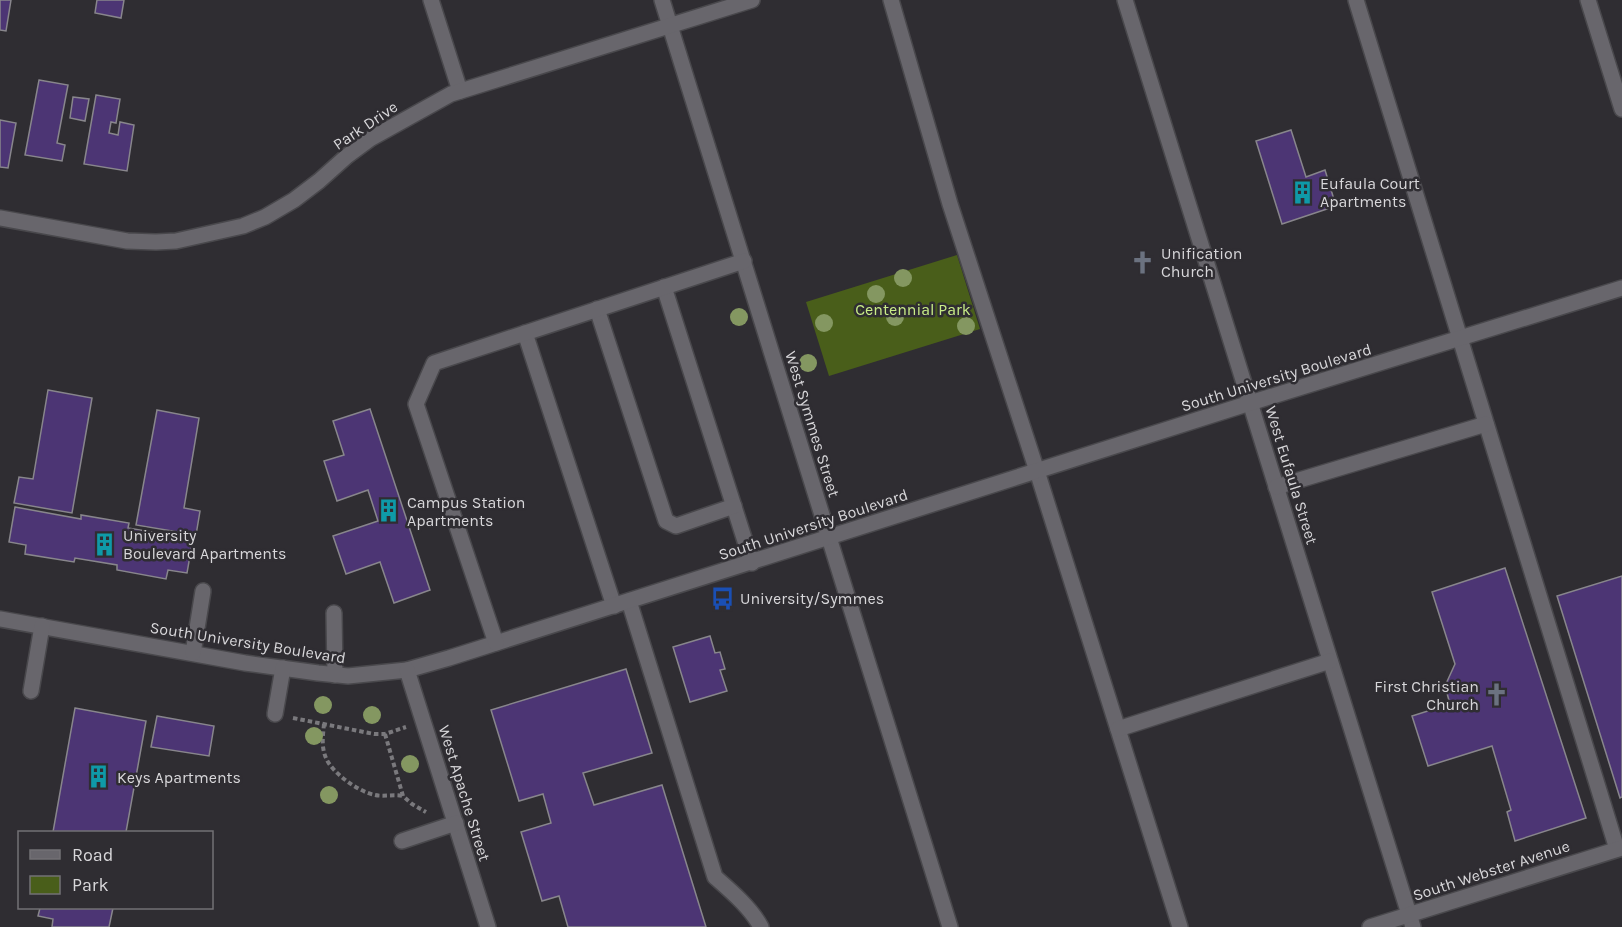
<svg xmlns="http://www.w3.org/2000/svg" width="1622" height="927" viewBox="0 0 1622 927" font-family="Karla,sans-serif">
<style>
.green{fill:#495e1a}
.building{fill:#4c3574;stroke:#88868c;stroke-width:1.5}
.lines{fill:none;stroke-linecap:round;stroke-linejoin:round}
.minor-casing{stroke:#49484c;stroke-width:18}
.path{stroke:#7a797d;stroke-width:4;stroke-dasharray:4.5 3;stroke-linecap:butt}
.minor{stroke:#68666c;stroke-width:15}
.tree{fill:#849761}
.labels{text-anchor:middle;stroke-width:5;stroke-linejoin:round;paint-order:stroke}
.street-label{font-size:16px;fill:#d8d7da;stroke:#2f2d32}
.poi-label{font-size:16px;fill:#d8d7da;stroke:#2f2d32;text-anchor:start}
.park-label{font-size:16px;fill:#c9ed88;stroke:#2f2d32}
</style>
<rect width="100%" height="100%" fill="#2f2d32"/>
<path class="green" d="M957,255L980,329L829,376L806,302Z"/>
<g class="building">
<path d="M0,0H11L6,31L0,30Z"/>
<path d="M97,0H124L121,18L95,13Z"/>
<path d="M39,80L68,85L57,143L65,145L62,161L25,155Z"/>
<path d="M96,95L120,99L116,123L111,122L109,133L118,135L120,122L134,125L127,171L84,164Z"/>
<path d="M73,97L89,99L85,121L70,118Z"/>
<path d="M0,120L16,123L8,168L0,167Z"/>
<path d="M1291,130L1306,177L1325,170L1336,206L1282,224L1256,141Z"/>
<path d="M48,390L92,398L72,513L14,503L19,477L33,479Z"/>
<path d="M370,409L430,590L394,603L380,562L346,574L333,536L378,521L368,490L337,501L324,461L344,455L333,421Z"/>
<path d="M157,410L199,418L184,508L200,511L196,535L136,525Z"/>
<path d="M15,507L81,519V515L129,523L128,528L193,539L187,573L168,570L166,579L117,570V565L75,558L74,562L25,554L26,545L9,542Z"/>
<path d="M1505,568L1586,818L1515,841L1507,812L1511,810L1492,746L1428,766L1412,716L1450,704L1445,686L1455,664L1432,592Z"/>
<path d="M1622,576V797L1620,798L1557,596Z"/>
<path d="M710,636L715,653L720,652L725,669L720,670L727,691L690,702L673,647Z"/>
<path d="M626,669L652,753L583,773L594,805L662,785L706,927H568L559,896L542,901L521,832L551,823L543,794L519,801L491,710Z"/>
<path d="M75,708L146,721L126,832H53Z"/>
<path d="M157,716L214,726L209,756L151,747Z"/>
<path d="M40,908H113L109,927H52L53,919L38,916Z"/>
</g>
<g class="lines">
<defs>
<g id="minor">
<path d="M431,0L460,91"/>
<path d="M662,0L950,927"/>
<path d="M891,0L950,204L1037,471L1180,927"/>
<path d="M1125,0L1413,927"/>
<path d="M1356,0L1617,849"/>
<path d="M1588,0L1622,109"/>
<path d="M0,218L127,241L156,242L176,241L243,226L265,217L294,200L319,181L347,156L370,139L451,94L752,0"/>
<path d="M664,287L752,563"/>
<path d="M597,309L666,521L676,526L734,506"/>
<path d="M525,333L614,606"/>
<path d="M1276,487L1486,424"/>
<path d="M629,601L715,877C731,891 751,908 761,927"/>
<path d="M334,613L335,675"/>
<path d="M0,619L245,663L318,673L348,676L407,670L449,658L1250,403L1622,288"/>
<path d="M496,643L416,404L434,363L744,261"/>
<path d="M193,653L203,591"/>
<path d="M407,670L488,927"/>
<path d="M31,691L42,626"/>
<path d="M275,714L283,668"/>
<path d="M1118,729L1330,661"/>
<path d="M402,841L456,823"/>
<path d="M1370,927L1622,848"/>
</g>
</defs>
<use href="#minor" class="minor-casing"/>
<g class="path">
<path d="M293,718L374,734H385L406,727"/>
<path d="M324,724C323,735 321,747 326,758C332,773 359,792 375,795C384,797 394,794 403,796"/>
<path d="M385,734L403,796L412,804L426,812"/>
</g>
<use href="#minor" class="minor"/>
</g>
<g class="tree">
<circle cx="903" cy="278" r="9"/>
<circle cx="876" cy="294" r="9"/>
<circle cx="739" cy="317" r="9"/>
<circle cx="895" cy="317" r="9"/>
<circle cx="824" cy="323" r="9"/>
<circle cx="966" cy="326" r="9"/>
<circle cx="808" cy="363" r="9"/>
<circle cx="323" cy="705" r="9"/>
<circle cx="372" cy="715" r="9"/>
<circle cx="314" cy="736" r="9"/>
<circle cx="410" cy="764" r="9"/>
<circle cx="329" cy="795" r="9"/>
</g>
<defs>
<symbol id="building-bare" viewBox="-9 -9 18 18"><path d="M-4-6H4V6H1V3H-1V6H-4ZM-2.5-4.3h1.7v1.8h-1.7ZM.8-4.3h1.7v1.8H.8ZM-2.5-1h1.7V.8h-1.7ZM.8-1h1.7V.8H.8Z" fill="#0f9aa8" stroke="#2f2d32" stroke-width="2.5" paint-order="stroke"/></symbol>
<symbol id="church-bare" viewBox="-9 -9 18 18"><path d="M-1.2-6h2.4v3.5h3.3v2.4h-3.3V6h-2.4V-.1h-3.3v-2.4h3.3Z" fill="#6b7280" stroke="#2f2d32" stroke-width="2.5" paint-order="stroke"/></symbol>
<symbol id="bus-bare" viewBox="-9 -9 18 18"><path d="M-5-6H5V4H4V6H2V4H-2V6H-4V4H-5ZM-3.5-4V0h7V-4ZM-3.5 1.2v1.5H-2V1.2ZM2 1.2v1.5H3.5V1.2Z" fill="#1a4fb4" stroke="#2f2d32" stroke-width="2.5" paint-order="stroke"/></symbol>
</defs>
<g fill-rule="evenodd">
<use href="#building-bare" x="1286" y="176" width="33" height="33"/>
<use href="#church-bare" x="1126" y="246" width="33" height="33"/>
<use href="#building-bare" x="372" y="494" width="33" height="33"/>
<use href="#building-bare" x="88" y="528" width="33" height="33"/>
<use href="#bus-bare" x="706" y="582" width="33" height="33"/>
<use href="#church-bare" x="1480" y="678" width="33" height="33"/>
<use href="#building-bare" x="82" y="760" width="33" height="33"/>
</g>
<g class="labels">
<g class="street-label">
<text transform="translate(365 125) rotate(-34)" y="6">Park Drive</text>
<text transform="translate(1276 377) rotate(-17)" y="6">South University Boulevard</text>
<text transform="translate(813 424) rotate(73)" y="6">West Symmes Street</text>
<text transform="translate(1292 475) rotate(73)" y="6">West Eufaula Street</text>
<text transform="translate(813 524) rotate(-18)" y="6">South University Boulevard</text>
<text transform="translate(248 642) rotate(9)" y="6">South University Boulevard</text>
<text transform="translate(465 793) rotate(73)" y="6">West Apache Street</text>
<text transform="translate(1491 870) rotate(-18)" y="6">South Webster Avenue</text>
</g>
<g class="poi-label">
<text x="1320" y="189">Eufaula Court<tspan x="1320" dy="18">Apartments</tspan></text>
<text x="1161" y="259">Unification<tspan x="1161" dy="18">Church</tspan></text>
<text x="407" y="508">Campus Station<tspan x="407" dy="18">Apartments</tspan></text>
<text x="123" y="541">University<tspan x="123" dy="18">Boulevard Apartments</tspan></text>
<text x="740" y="604">University/Symmes</text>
<text x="1479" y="692" text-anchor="end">First Christian<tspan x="1479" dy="18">Church</tspan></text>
<text x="117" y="783">Keys Apartments</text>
</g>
<g class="park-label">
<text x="913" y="315">Centennial Park</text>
</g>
</g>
<rect x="18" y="831" width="195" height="78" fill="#2f2d32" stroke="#737175" stroke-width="1.5"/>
<rect x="30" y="850" width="30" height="9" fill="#68666c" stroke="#737175" stroke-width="1.5"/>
<text x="72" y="861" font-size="18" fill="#d8d7da">Road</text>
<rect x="30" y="876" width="30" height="18" fill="#495e1a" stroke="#737175" stroke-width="1.5"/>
<text x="72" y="891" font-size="18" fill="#d8d7da">Park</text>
</svg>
